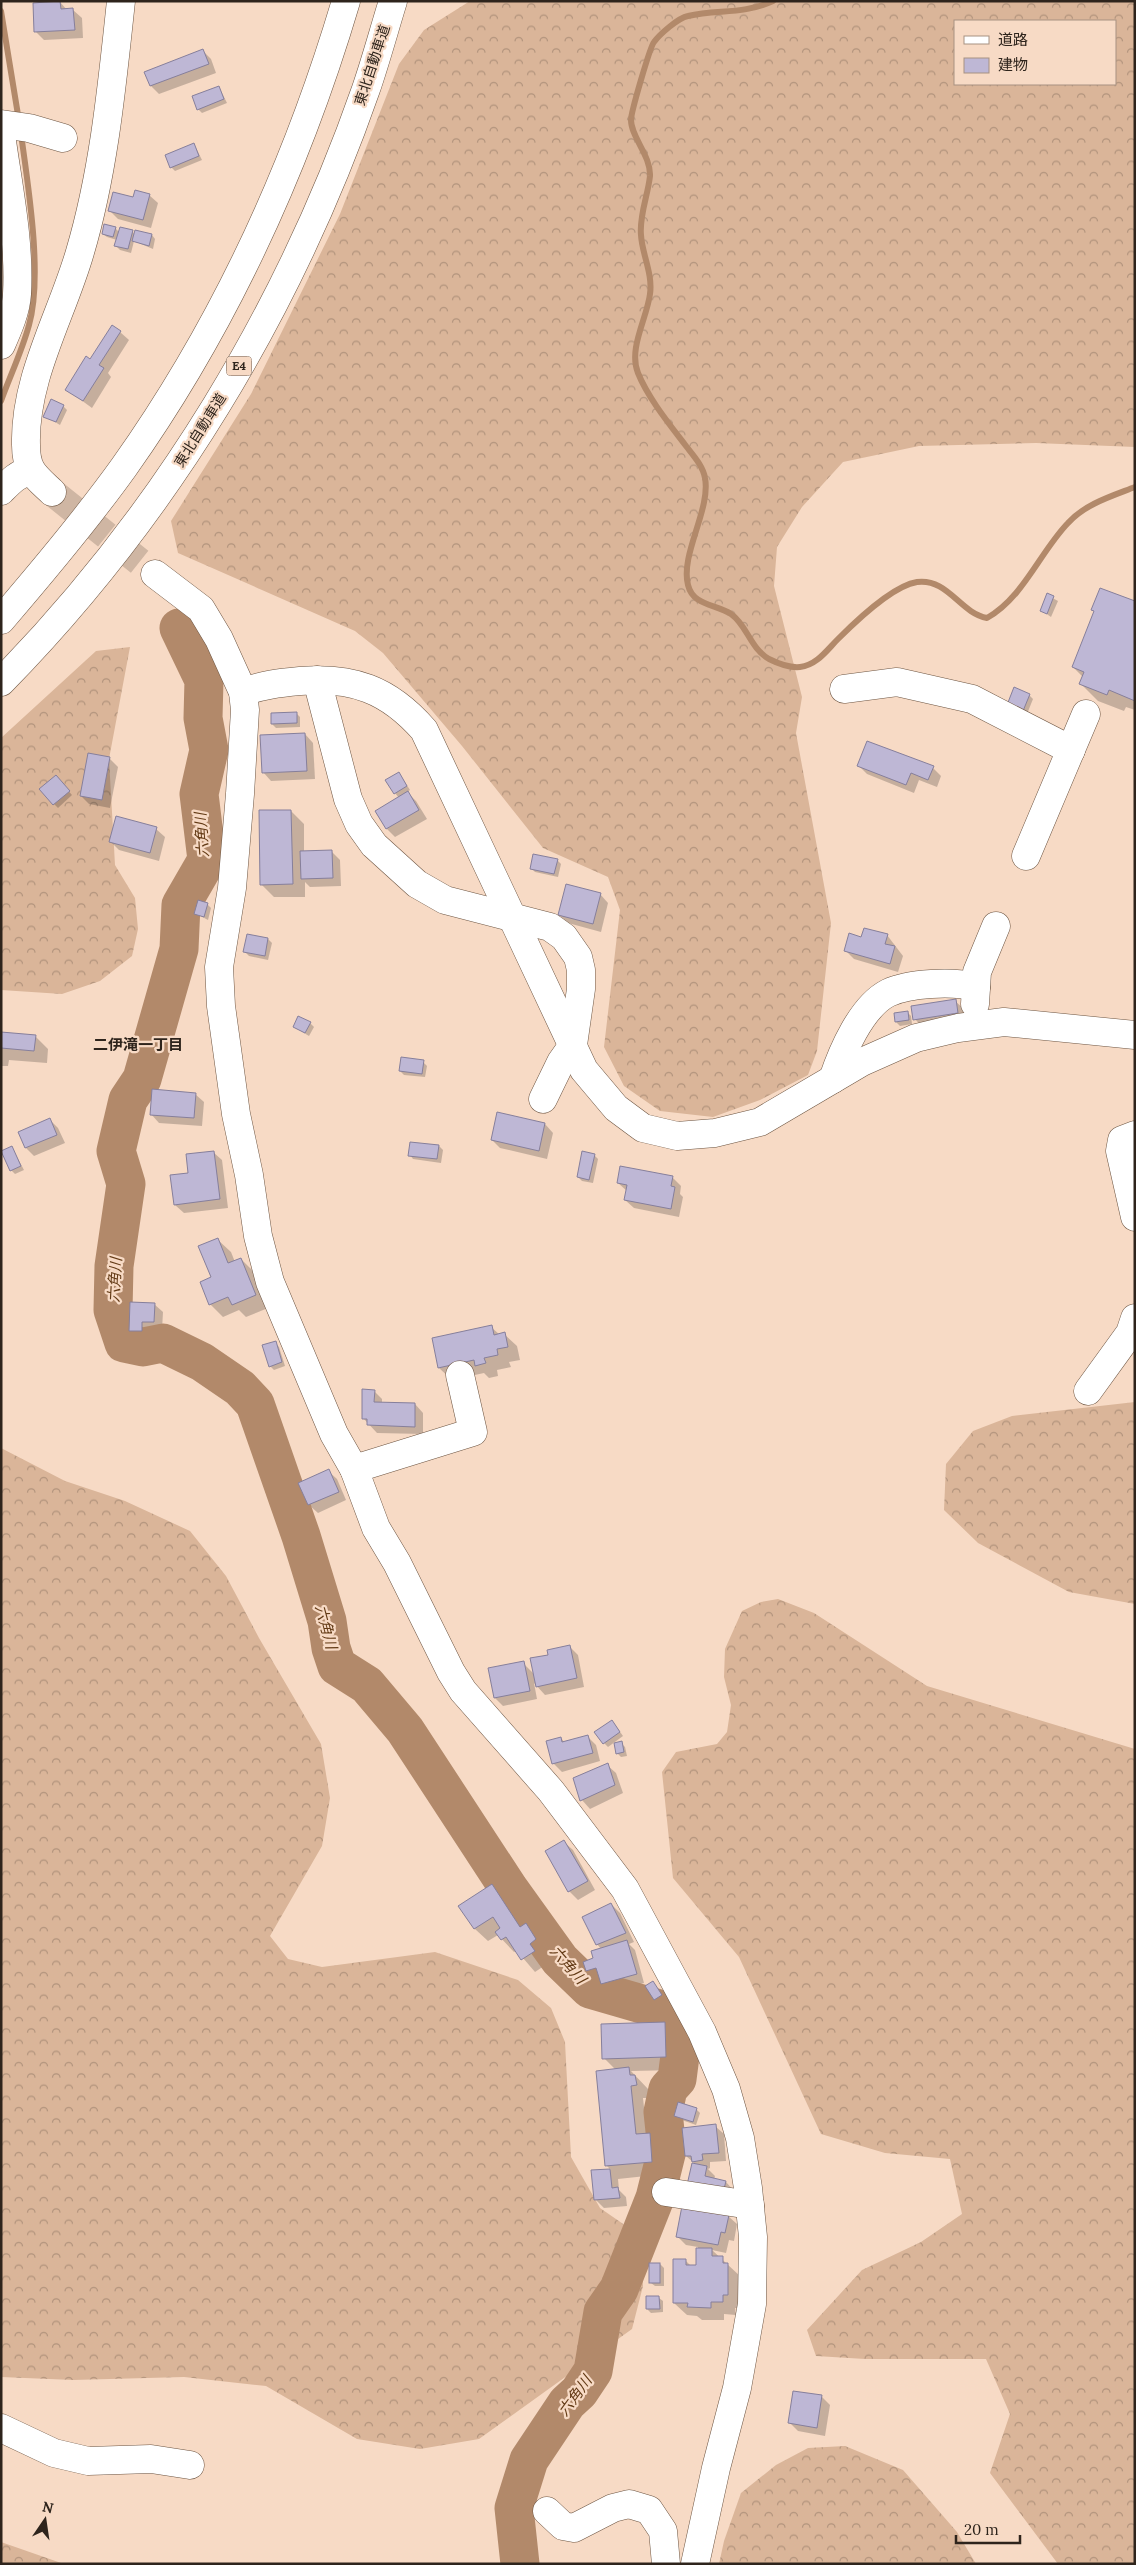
<svg xmlns="http://www.w3.org/2000/svg" width="1136" height="2565" viewBox="0 0 1136 2565" font-family="Lora,'Noto Sans JP',serif">
<style>
.forest{fill:url(#forest-crowns);fill-rule:evenodd}
.shadow{fill:#0003}
.lines{fill:none;stroke-linecap:round;stroke-linejoin:round}
.stream{stroke:#b2896a;stroke-width:6}
.river{stroke:#b2896a;stroke-width:39}
.building{fill:#beb7d5;stroke:#867f9b}
.minor-tunnel{stroke:#cfb6a3;stroke-width:28;stroke-dasharray:28 14;stroke-linecap:butt}
.minor-casing{stroke:#6d5542;stroke-width:29}
.highway-casing{stroke:#6d5542;stroke-width:29}
.minor{stroke:#fff;stroke-width:28}
.highway{stroke:#fff;stroke-width:28}
.labels{text-anchor:middle;stroke-width:4.5;stroke-linejoin:round;paint-order:stroke}
.shield{fill:#f7dac5;stroke:#6a5b4f;stroke-width:1}
.shield-label{font-size:12px;font-weight:bold;fill:#2e241c}
.street-label{font-size:14px;fill:#2e241c;stroke:#f7dac5}
.water-label{font-size:15px;font-style:italic;fill:#633a15;stroke:#f7dac5}
.neighbourhood-label{font-size:15px;font-weight:bold;fill:#2e241c;stroke:#f7dac5}
</style>
<defs>
<pattern id="forest-crowns" width="20" height="18" patternUnits="userSpaceOnUse" patternTransform="scale(1.25)"><rect width="20" height="18" fill="#dab599"/><path d="M2 6a3 3 0 1 1 6 0M12 15a3 3 0 1 1 6 0" fill="none" stroke="#b1937c"/></pattern>
</defs>
<rect width="100%" height="100%" fill="#f7dac5"/>
<g class="forest">
<path d="M470,1H1135V447L1036,443L919,446L843,462L802,507L777,547L774,586L802,697L796,733L831,923L817,1051L808,1075L760,1100L713,1117L660,1111L624,1086L604,1047L620,910L608,877L543,848L462,746L383,653L355,631L178,553L171,521L251,394L340,214L399,64L424,30ZM1115,21V84H955V21Z"/>
<path d="M130,647L109,759L115,865L135,898L138,929L132,956L100,981L62,994L1,990V738L96,651Z"/>
<path d="M1135,1402V1604L1069,1592L978,1543L944,1510L946,1464L973,1431L1012,1416Z"/>
<path d="M1,1448L65,1481L125,1501L190,1531L226,1576L259,1638L321,1744L330,1798L322,1846L270,1936L288,1959L322,1967L435,1952L518,1980L551,2008L565,2042L571,2157L600,2208L642,2237L643,2286L632,2329L479,2439L420,2449L357,2439L266,2386L184,2377L73,2380L1,2377Z"/>
<path d="M778,1599L814,1613L927,1686L1135,1749V2564H1058L990,2473L1010,2414L986,2359H865L816,2356L807,2330L862,2270L921,2242L962,2214L950,2159L885,2153L821,2134L739,1957L673,1878L662,1772L676,1752L717,1744L727,1732L731,1705L724,1677L725,1649L742,1611L761,1602Z"/>
<path d="M845,2446L903,2470L957,2532L976,2564H719L724,2541L741,2493L776,2465L808,2448Z"/>
<path d="M1,2542L64,2564H1Z"/>
</g>
<g class="shadow">
<path d="M60,2L67,10H73L82,18L83,38L44,40L36,32Z"/>
<path d="M203,51L211,59L216,73L159,94L151,86L146,72Z"/>
<path d="M219,87L227,103L202,113L198,109Z"/>
<path d="M194,144L202,160L175,171L171,167Z"/>
<path d="M149,195L158,203L151,228L118,219L110,211L134,199Z"/>
<path d="M115,228L119,232L132,231L135,235H152L155,239L153,249L134,241L131,253L120,250L116,246L117,240L107,237L103,234Z"/>
<path d="M120,332L129,340L108,373L111,377L92,408L66,389L91,361Z"/>
<path d="M63,406L67,410L60,425L45,416Z"/>
<path d="M1047,595L1058,601L1051,617L1041,610Z"/>
<path d="M1135,603V710L1126,707L1124,711L1098,701L1081,684L1083,677L1073,667L1095,612L1092,610Z"/>
<path d="M1029,695L1033,699L1027,714L1013,708Z"/>
<path d="M296,713L300,717V727L276,728L272,724Z"/>
<path d="M305,734L313,743L315,779L271,781L263,772Z"/>
<path d="M109,758L118,767L110,808L89,804L81,796Z"/>
<path d="M859,766L933,768L941,776L937,787L919,780L914,793L867,774Z"/>
<path d="M399,773L410,790L407,792L416,801L427,819L395,837L387,829L377,811L399,798L395,793Z"/>
<path d="M59,780L72,795L58,808L54,804Z"/>
<path d="M291,811L304,824V852H332L340,860L341,886L310,887L305,882V897H274L261,884Z"/>
<path d="M156,829L165,837L159,861L119,850L110,841Z"/>
<path d="M557,860L561,864L558,877L535,872L531,868Z"/>
<path d="M600,894L608,903L601,932L568,923L559,915Z"/>
<path d="M207,904L211,908L208,920L195,913Z"/>
<path d="M248,935L268,939L272,943L268,960L249,956L245,952Z"/>
<path d="M887,935L903,956L898,972L854,959L846,951L862,938Z"/>
<path d="M955,1001L964,1009L966,1022L923,1028L915,1019Z"/>
<path d="M907,1012L911,1016L912,1024L900,1026L896,1022Z"/>
<path d="M310,1023L314,1027L309,1036L294,1027Z"/>
<path d="M1,1032L35,1036L48,1049L47,1063L9,1060L8,1066H1Z"/>
<path d="M423,1062L427,1066L425,1077L404,1075L400,1071Z"/>
<path d="M195,1094L204,1102L202,1126L159,1123L151,1114Z"/>
<path d="M498,1113L545,1124L553,1133L547,1159L500,1148L492,1140Z"/>
<path d="M50,1120L58,1128L65,1143L34,1156L26,1148Z"/>
<path d="M439,1146L443,1150L441,1163L413,1159L410,1155Z"/>
<path d="M12,1148L24,1170L15,1174L11,1170Z"/>
<path d="M213,1152L222,1160L228,1208L184,1213L175,1205L190,1174Z"/>
<path d="M594,1155L598,1159L593,1183L582,1181L578,1177Z"/>
<path d="M621,1168L673,1178L681,1186L680,1194L683,1197L679,1217L634,1208L625,1200L627,1191L618,1183Z"/>
<path d="M218,1240L231,1252L235,1262L241,1259L254,1272L268,1308L246,1317L239,1310L223,1317L210,1304Z"/>
<path d="M154,1304L163,1312L162,1330H150V1339H139L130,1330Z"/>
<path d="M491,1327L500,1335L504,1334L517,1346L520,1360L509,1362L511,1367L497,1370L498,1376L489,1378L484,1373L452,1380L439,1368Z"/>
<path d="M275,1343L279,1347L285,1366L274,1370L270,1366Z"/>
<path d="M374,1391L382,1399V1403L415,1404L423,1413V1434L377,1433L363,1418Z"/>
<path d="M328,1471L337,1479L346,1500L318,1513L309,1505L300,1484Z"/>
<path d="M569,1646L578,1655L584,1687L545,1695L534,1683L537,1699L503,1706L495,1698L489,1669L523,1663L534,1674L550,1656Z"/>
<path d="M615,1725L623,1736L608,1747L604,1743Z"/>
<path d="M587,1736L596,1745L600,1761L562,1772L554,1764L547,1742L561,1738L565,1743Z"/>
<path d="M621,1743L625,1747L627,1756L621,1757L617,1753Z"/>
<path d="M607,1765L616,1773L623,1793L590,1809L582,1800L574,1778Z"/>
<path d="M564,1842L573,1850L595,1890L578,1900L569,1891Z"/>
<path d="M492,1886L505,1899L523,1926L525,1925L538,1938L548,1953L542,1957L547,1964L535,1972L517,1951L514,1952L498,1935L488,1941L475,1929L460,1906Z"/>
<path d="M611,1904L620,1913L634,1942L629,1944L635,1950L644,1983L610,1992L602,1984L600,1978L595,1979L587,1971L601,1949L597,1944Z"/>
<path d="M653,1982L665,2000L659,2004L647,1986Z"/>
<path d="M664,2024L677,2037L678,2070L631,2071L648,2089L649,2098H643L647,2135L662,2147L665,2174L618,2179L619,2190L626,2197L627,2206L604,2208L595,2199L593,2171L611,2170L607,2166L616,2070L604,2058Z"/>
<path d="M696,2109L700,2113L696,2125L679,2119L675,2115Z"/>
<path d="M715,2126L724,2134L726,2161L710,2162V2168L708,2169L715,2176L714,2180L726,2182L734,2191L689,2184L694,2163L686,2156Z"/>
<path d="M728,2216L737,2224L734,2241L729,2240L726,2253L712,2250L741,2277V2308H735L736,2315L724,2314V2320H702L697,2316L687,2315L674,2303L685,2260L691,2266H698V2247L686,2245L677,2236Z"/>
<path d="M660,2264L664,2268V2286H655L651,2283Z"/>
<path d="M659,2298L663,2301V2312L651,2313L647,2309Z"/>
<path d="M821,2396L830,2405L825,2436L798,2431L790,2423Z"/>
</g>
<g class="lines">
<g class="stream">
<path d="M773,1C742,15 718,9 688,16C678,18 660,34 654,42C650,47 631,112 631,120C631,137 651,156 650,176C648,195 639,216 641,235C642,254 653,274 650,294C647,318 628,349 638,373C648,398 670,425 686,446C693,455 703,466 705,478C711,509 680,555 688,585C693,606 716,604 731,614C747,625 750,648 769,659C777,663 790,668 800,667C817,665 827,650 838,639C856,621 892,586 917,582C948,578 960,613 987,618C1023,598 1040,552 1068,523C1085,504 1112,496 1135,487"/>
<path d="M1,11L19,121"/>
<path d="M1,401C10,376 22,351 29,325C43,276 28,185 21,134"/>
</g>
<path class="river" d="M179,628L204,680L203,718L209,750L199,794L207,860L181,905L179,949L142,1079L128,1100L116,1151L126,1184L114,1266L113,1310L124,1343L143,1347L163,1343L202,1362L240,1388L255,1404L301,1536L327,1621L331,1648L337,1666L367,1685L405,1730L509,1889L560,1960L590,1989L659,2009L672,2019L682,2040L677,2079L668,2089L663,2112L667,2150L655,2198L619,2289L603,2312L593,2371L579,2392L567,2403L529,2460L514,2508L520,2564"/>
</g>
<g class="building">
<path d="M60,1L61,9L73,8L75,30L34,32L33,3Z"/>
<path d="M203,49L209,64L150,86L144,72Z"/>
<path d="M219,86L224,99L197,110L192,96Z"/>
<path d="M194,143L199,156L170,168L165,155Z"/>
<path d="M135,190L150,194L143,220L108,211L113,192L133,197Z"/>
<path d="M104,224L116,227L113,237L102,234Z"/>
<path d="M120,227L133,230L128,249L114,246Z"/>
<path d="M135,230L152,234L149,246L132,241Z"/>
<path d="M112,325L121,331L99,365L104,368L83,401L65,390L86,356L90,359Z"/>
<path d="M51,399L64,405L56,422L43,417Z"/>
<path d="M1100,588L1135,601V701L1109,690L1107,695L1079,684L1084,672L1072,667L1094,611L1091,610Z"/>
<path d="M1047,593L1054,596L1047,614L1040,611Z"/>
<path d="M1014,687L1030,694L1023,711L1007,705Z"/>
<path d="M297,712V723L271,724V713Z"/>
<path d="M305,733L307,771L262,773L260,735Z"/>
<path d="M867,741L934,766L928,780L911,773L906,785L857,766Z"/>
<path d="M88,753L110,757L102,800L80,796Z"/>
<path d="M399,772L407,786L394,794L385,780Z"/>
<path d="M56,775L70,791L53,805L39,789Z"/>
<path d="M408,791L419,810L386,829L375,811Z"/>
<path d="M259,810H291L293,884L260,885Z"/>
<path d="M116,816L157,827L150,853L109,842Z"/>
<path d="M332,850L333,878L301,879L300,851Z"/>
<path d="M533,854L558,859L554,874L530,869Z"/>
<path d="M566,884L601,893L593,924L558,915Z"/>
<path d="M198,900L208,903L204,917L194,914Z"/>
<path d="M864,928L888,934L885,944L895,946L890,964L844,951L849,933L861,937Z"/>
<path d="M247,934L268,938L265,956L243,952Z"/>
<path d="M956,999L958,1013L913,1020L911,1006Z"/>
<path d="M908,1011L909,1020L895,1022L894,1013Z"/>
<path d="M298,1016L311,1022L305,1033L293,1027Z"/>
<path d="M1,1032L36,1035L34,1051L1,1048Z"/>
<path d="M401,1057L424,1060L422,1074L399,1071Z"/>
<path d="M152,1089L196,1093L194,1118L150,1115Z"/>
<path d="M497,1112L545,1123L539,1151L491,1140Z"/>
<path d="M50,1118L57,1135L25,1148L18,1132Z"/>
<path d="M410,1142L439,1145L437,1159L408,1156Z"/>
<path d="M12,1146L21,1166L10,1171L1,1151Z"/>
<path d="M214,1151L220,1199L174,1205L170,1175L188,1173L186,1154Z"/>
<path d="M582,1151L595,1154L589,1180L577,1177Z"/>
<path d="M620,1166L673,1176L671,1186L675,1187L671,1209L624,1200L627,1185L617,1183Z"/>
<path d="M218,1238L228,1263L241,1258L256,1295L232,1305L228,1297L209,1305L200,1282L211,1277L198,1246Z"/>
<path d="M130,1302L155,1303L154,1322H142V1331H129Z"/>
<path d="M492,1325L494,1335L505,1332L508,1347L497,1349L498,1355L484,1358L486,1363L475,1366L474,1360L438,1368L432,1338Z"/>
<path d="M276,1341L282,1362L269,1367L262,1345Z"/>
<path d="M362,1389L375,1390L374,1402L415,1403V1427L367,1425V1419H362Z"/>
<path d="M329,1469L339,1492L308,1505L298,1483Z"/>
<path d="M570,1645L577,1678L536,1687L530,1658L548,1655L547,1650Z"/>
<path d="M524,1661L530,1691L494,1698L488,1668Z"/>
<path d="M612,1720L620,1732L603,1744L594,1732Z"/>
<path d="M588,1735L593,1753L552,1764L546,1741L561,1737L562,1742Z"/>
<path d="M622,1741L624,1752L616,1754L614,1743Z"/>
<path d="M608,1763L615,1785L580,1801L573,1778Z"/>
<path d="M564,1840L588,1881L568,1892L545,1851Z"/>
<path d="M492,1884L520,1927L526,1923L536,1939L530,1944L535,1951L521,1960L506,1937L501,1940L495,1932L500,1928L493,1917L474,1929L458,1906Z"/>
<path d="M611,1903L626,1933L596,1945L582,1917Z"/>
<path d="M627,1940L637,1974L601,1984L596,1968L586,1971L583,1962L593,1958L591,1951Z"/>
<path d="M653,1981L662,1995L654,2000L645,1986Z"/>
<path d="M665,2022L666,2057L602,2059L601,2024Z"/>
<path d="M629,2067L630,2075H635L637,2085L631,2086L636,2134L650,2133L652,2162L605,2166L596,2071Z"/>
<path d="M678,2102L697,2108L693,2122L674,2116Z"/>
<path d="M716,2124L719,2153L702,2154L703,2160L692,2162L691,2156H685L682,2128Z"/>
<path d="M692,2163L707,2166L705,2176L726,2181L723,2193L687,2185Z"/>
<path d="M610,2169L612,2188L618,2187L620,2198L594,2200L591,2170Z"/>
<path d="M682,2206L729,2215L725,2233L721,2232L718,2245L676,2237Z"/>
<path d="M696,2248H712V2256H723V2263H728V2295H723V2302H711V2308L687,2307L688,2303H673V2259H686V2265H696Z"/>
<rect x="649" y="2263" width="11" height="20"/>
<path d="M646,2296H659L660,2309H646Z"/>
<path d="M793,2391L822,2395L817,2428L788,2423Z"/>
</g>
<g class="lines">
<path class="minor-tunnel" d="M52,492L155,574"/>
<defs>
<g id="minor">
<path d="M1,124L29,128L63,138"/>
<path d="M1,134C8,186 20,241 17,294C16,311 8,329 1,345"/>
<path d="M1,491C10,482 17,474 30,471"/>
<path d="M52,492C35,476 26,471 26,445C24,378 62,315 80,252C104,171 112,85 121,1"/>
<path d="M155,574L201,609L219,639L243,692L245,710L240,794L232,888L219,967L221,1006L236,1114L249,1175L258,1236L270,1282L334,1434L354,1469L376,1528L397,1563L451,1672L463,1691L551,1791L625,1889L702,2032L726,2089L740,2138L748,2188L753,2237L752,2304L737,2388L716,2468L695,2564"/>
<path d="M317,680L348,799L359,824L374,845L417,884L445,900L550,927L564,937L578,957L581,970V989L573,1045L561,1062L543,1099"/>
<path d="M844,689L897,682L972,699L1071,750"/>
<path d="M243,692C262,685 279,683 300,681C353,677 388,689 424,730L584,1070L616,1108L643,1128L677,1136L715,1133L760,1122L862,1062L916,1038L958,1028L1004,1022L1135,1035"/>
<path d="M1026,856L1086,714"/>
<path d="M975,1004L977,972L996,926"/>
<path d="M833,1079C842,1052 861,1007 888,993C909,983 953,981 976,987"/>
<path d="M1135,1135L1122,1140L1120,1151L1135,1217"/>
<path d="M1088,1391L1130,1333L1135,1318"/>
<path d="M354,1469L473,1432L460,1375"/>
<path d="M666,2192L750,2205"/>
<path d="M1,2428L54,2453L88,2461L151,2459L190,2465"/>
<path d="M547,2511L563,2526L574,2528L613,2508L629,2504L649,2510L663,2531L666,2564"/>
</g>
<g id="highway">
<path d="M1,620C44,570 86,520 124,467C224,326 297,166 346,1"/>
<path d="M1,682C165,515 289,310 366,89C376,60 384,30 393,1"/>
</g>
</defs>
<use href="#minor" class="minor-casing"/>
<use href="#highway" class="highway-casing"/>
<use href="#minor" class="minor"/>
<use href="#highway" class="highway"/>
</g>
<g class="labels">
<rect class="shield" x="226.5" y="356.5" width="25" height="19" rx="4"/>
<g class="shield-label">
<text x="239" y="370">E4</text>
</g>
<g class="street-label">
<text transform="translate(372 65) rotate(-72)" y="5">東北自動車道</text>
<text transform="translate(200 430) rotate(-58)" y="5">東北自動車道</text>
</g>
<g class="water-label">
<text transform="translate(202 835) rotate(-94)" y="5">六角川</text>
<text transform="translate(115 1280) rotate(-87)" y="5">六角川</text>
<text transform="translate(326 1627) rotate(75)" y="5">六角川</text>
<text transform="translate(568 1965) rotate(48)" y="5">六角川</text>
<text transform="translate(575 2396) rotate(-54)" y="5">六角川</text>
</g>
<g class="neighbourhood-label">
<text x="138" y="1050">二伊滝一丁目</text>
</g>
</g>
<rect width="1136" height="2565" fill="none" stroke="#2e241c" stroke-width="5"/>
<rect x="954" y="20" width="162" height="65" fill="#f7dac5" stroke="#a79181"/>
<rect x="964" y="36" width="25" height="8" fill="#ffffff" stroke="#a79181"/>
<text x="998" y="45" font-size="15" fill="#2e241c">道路</text>
<rect x="964" y="58" width="25" height="15" fill="#beb7d5" stroke="#a79181"/>
<text x="998" y="70" font-size="15" fill="#2e241c">建物</text>
<g transform="translate(45 2520) rotate(13)" stroke="#f7dac5" stroke-width="4" paint-order="stroke">
<path d="M0-4L9 19L0 12L-9 19Z" fill="#2e241c"/>
<text y="-8" font-size="14" font-weight="bold" text-anchor="middle" fill="#2e241c">N</text>
</g>
<path d="M956 2535v8h64v-8" fill="none" stroke="#2e241c" stroke-width="2.5"/>
<text x="964" y="2535" font-size="15" fill="#2e241c" stroke="#f7dac5" stroke-width="4" paint-order="stroke">20 m</text>
</svg>
